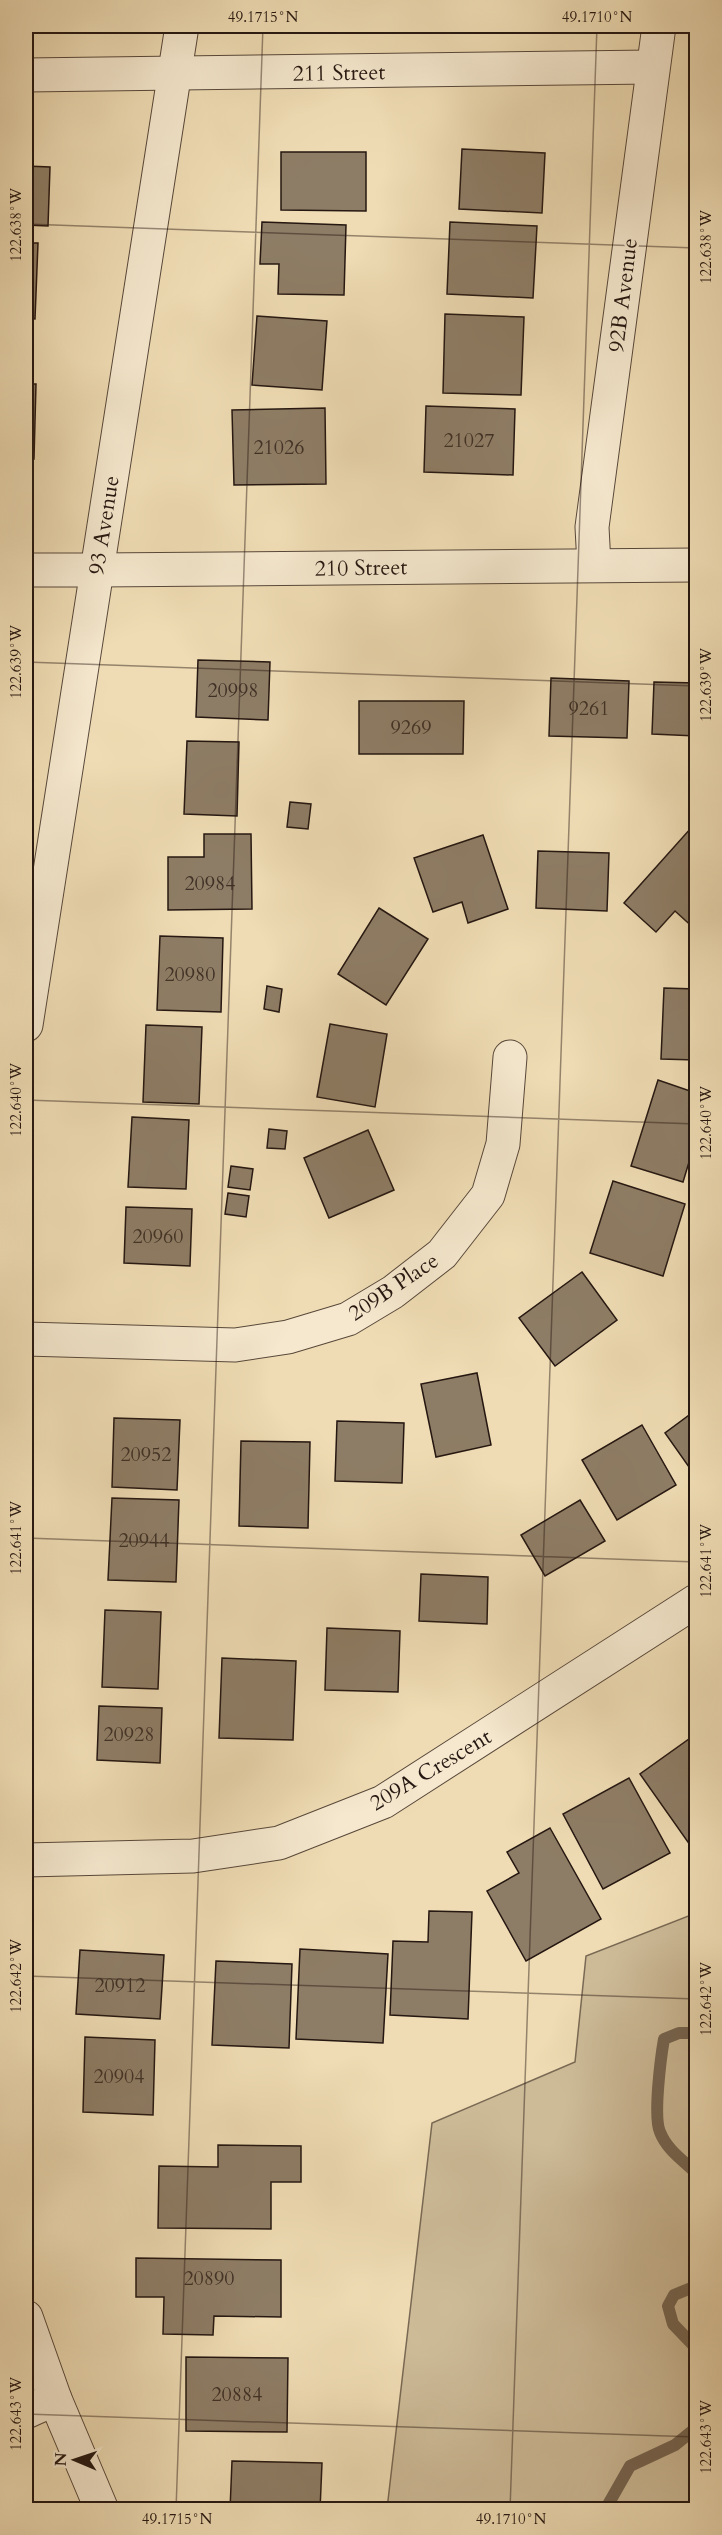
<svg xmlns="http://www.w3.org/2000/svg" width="722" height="2535" viewBox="0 0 722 2535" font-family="Cardo,serif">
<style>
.green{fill:#cdbb98;stroke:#796954;stroke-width:1.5}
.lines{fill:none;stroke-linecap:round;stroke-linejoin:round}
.stream{stroke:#756552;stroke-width:12}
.building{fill:#8e7d66;stroke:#251711;stroke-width:1.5}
.minor-casing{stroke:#58483a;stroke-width:35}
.tertiary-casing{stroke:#58483a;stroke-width:35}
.minor{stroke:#f5e8ce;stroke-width:33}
.tertiary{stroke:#f5e8ce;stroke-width:33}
.ticks{fill:none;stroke:#251711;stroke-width:1.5;stroke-opacity:0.45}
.labels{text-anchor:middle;stroke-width:5;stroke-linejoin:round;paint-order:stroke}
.number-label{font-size:20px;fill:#3f3026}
.street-label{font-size:22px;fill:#251711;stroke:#f5e8ce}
.neatline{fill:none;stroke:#251711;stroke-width:2}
.ticks-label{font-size:15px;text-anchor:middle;fill:#251711}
</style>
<rect width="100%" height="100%" fill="#efdcb4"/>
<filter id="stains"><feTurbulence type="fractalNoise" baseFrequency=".00333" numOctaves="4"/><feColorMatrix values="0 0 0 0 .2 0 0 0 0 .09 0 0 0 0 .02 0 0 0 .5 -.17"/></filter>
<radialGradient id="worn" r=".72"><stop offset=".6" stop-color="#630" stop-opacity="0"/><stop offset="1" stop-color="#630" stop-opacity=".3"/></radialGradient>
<path class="green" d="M696,1913V2509H387L432,2123L575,2062L586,1956Z"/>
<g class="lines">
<g class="stream">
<path d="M696,2033H679L664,2039C661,2056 653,2117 660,2132C667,2150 683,2160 696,2173"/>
<path d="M696,2286L674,2295L668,2306L673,2324L696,2348"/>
<path d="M605,2510L630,2466L675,2445L696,2428"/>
</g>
</g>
<g class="building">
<path d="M462,149L545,153L542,213L459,209Z"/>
<path d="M281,152H366V211L281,210Z"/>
<path d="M26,166L50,167L48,226L26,225Z"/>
<path d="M262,222L346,225L344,295L278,294L279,264H260Z"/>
<path d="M450,222L537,226L533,298L447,294Z"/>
<path d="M26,243H38L35,319L26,318Z"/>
<path d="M445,314L524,317L521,395L443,393Z"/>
<path d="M257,316L327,321L322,390L252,385Z"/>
<path d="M26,384H36L34,459H26Z"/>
<path d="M426,406L515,409L513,475L424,472Z"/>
<path d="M325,408L326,484L234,485L232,410Z"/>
<path d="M198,660L270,662L268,720L196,717Z"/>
<path d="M551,678L629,681L627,738L549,736Z"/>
<path d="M654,682L696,683V736L652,734Z"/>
<path d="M359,701H464L463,754H359Z"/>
<path d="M187,741L239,742L237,816L184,814Z"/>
<path d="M290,802L311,804L308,829L287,827Z"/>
<path d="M691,828L696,833V930L675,911L656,932L624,903Z"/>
<path d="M204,834H251L252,909L168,910V857H204Z"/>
<path d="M483,835L508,909L468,923L462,902L433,912L414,858Z"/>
<path d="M538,851L609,853L607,911L536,908Z"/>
<path d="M379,908L428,939L386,1005L338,974Z"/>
<path d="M160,936L223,938L221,1012L157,1010Z"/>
<path d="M267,986L282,989L279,1012L264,1009Z"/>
<path d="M664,988L696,989V1060L661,1059Z"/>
<path d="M330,1024L387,1034L375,1107L317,1097Z"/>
<path d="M146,1025L202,1027L199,1104L143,1102Z"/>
<path d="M658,1080L696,1093V1139L683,1182L631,1166Z"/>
<path d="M132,1117L189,1120L186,1189L128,1187Z"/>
<path d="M269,1129L287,1131L285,1149L267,1148Z"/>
<path d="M368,1130L394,1190L329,1218L304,1158Z"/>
<path d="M231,1166L253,1169L250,1190L228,1187Z"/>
<path d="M613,1181L685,1204L663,1276L590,1253Z"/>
<path d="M228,1193L249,1196L246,1217L225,1214Z"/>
<path d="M126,1207L192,1209L190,1266L124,1263Z"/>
<path d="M582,1272L617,1320L555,1366L519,1318Z"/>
<path d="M477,1373L491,1445L436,1457L421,1384Z"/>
<path d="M696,1410V1477L665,1433Z"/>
<path d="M114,1418L180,1420L177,1490L112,1487Z"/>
<path d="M337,1421L404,1423L402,1483L335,1481Z"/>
<path d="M642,1425L676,1485L617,1520L582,1460Z"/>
<path d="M241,1441L310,1442L308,1528L239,1526Z"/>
<path d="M112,1498L179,1500L176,1582L108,1580Z"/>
<path d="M580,1500L605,1541L545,1576L521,1535Z"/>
<path d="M421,1574L488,1577L487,1624L419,1621Z"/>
<path d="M105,1610L161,1612L158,1689L102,1687Z"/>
<path d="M327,1628L400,1631L398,1692L325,1690Z"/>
<path d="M222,1658L296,1661L293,1740L219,1738Z"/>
<path d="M99,1706L162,1708L160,1763L97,1760Z"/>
<path d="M696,1734V1840L690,1845L640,1774Z"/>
<path d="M629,1778L670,1853L603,1889L563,1814Z"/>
<path d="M550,1828L601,1919L526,1961L487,1891L519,1873L507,1852Z"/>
<path d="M429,1911L472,1912L468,2019L390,2015L393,1941L428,1942Z"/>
<path d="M300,1949L388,1954L383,2043L296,2039Z"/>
<path d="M80,1950L164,1955L160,2019L76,2014Z"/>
<path d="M216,1961L292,1964L289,2048L212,2045Z"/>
<path d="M85,2037L155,2040L153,2115L83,2112Z"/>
<path d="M218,2145L301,2146V2182H271V2229L158,2228L159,2166L218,2167Z"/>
<path d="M136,2258L281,2260V2317L214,2316L213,2335L163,2334L164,2297H136Z"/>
<path d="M186,2357L288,2358L287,2432L186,2431Z"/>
<path d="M232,2461L322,2463L320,2510H230Z"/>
</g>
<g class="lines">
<defs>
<g id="minor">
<path d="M26,75L652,67"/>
<path d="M594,565L592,527L659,26"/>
<path d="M96,570L696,565"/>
<path d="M26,1339L235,1345L288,1337L348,1319L393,1292L442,1254L488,1195L503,1144L510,1057"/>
<path d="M26,1860L193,1856L279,1843L383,1802L696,1601"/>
<path d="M26,2412L55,2399"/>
</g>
<g id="tertiary">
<path d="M26,570H96"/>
<path d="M26,1025L182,26"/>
<path d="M26,2317L55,2399L102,2510"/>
</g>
</defs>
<use href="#minor" class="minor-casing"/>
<use href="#tertiary" class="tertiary-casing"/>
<use href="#minor" class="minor"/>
<use href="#tertiary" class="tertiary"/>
</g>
<path class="ticks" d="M26,224L696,248M26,662L696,686M26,1100L696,1124M26,1538L696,1562M26,1976L696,1999M26,2414L696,2437M176,2510L263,26M510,2510L597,26"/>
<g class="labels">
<g class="number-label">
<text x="469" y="447">21027</text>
<text x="279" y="454">21026</text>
<text x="233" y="697">20998</text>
<text x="589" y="715">9261</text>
<text x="411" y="734">9269</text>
<text x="210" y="890">20984</text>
<text x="190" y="981">20980</text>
<text x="158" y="1243">20960</text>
<text x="146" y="1461">20952</text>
<text x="144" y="1547">20944</text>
<text x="129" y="1741">20928</text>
<text x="120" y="1992">20912</text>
<text x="119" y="2083">20904</text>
<text x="209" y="2285">20890</text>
<text x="237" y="2401">20884</text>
</g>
<g class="street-label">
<text transform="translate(339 72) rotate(-1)" y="8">211 Street</text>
<text transform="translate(622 295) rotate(-83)" y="8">92B Avenue</text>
<text transform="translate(103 525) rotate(-81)" y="8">93 Avenue</text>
<text transform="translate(361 567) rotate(-1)" y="8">210 Street</text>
<text transform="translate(393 1286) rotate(-34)" y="8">209B Place</text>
<text transform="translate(430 1769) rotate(-31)" y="8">209A Crescent</text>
</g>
</g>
<rect width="722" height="2535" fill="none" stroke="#efdcb4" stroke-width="66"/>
<g transform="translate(75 2460) rotate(272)" stroke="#f5e8ce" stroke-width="4.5" paint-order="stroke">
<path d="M0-4.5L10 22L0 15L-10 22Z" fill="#251711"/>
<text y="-9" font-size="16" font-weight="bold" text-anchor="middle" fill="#251711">N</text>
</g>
<rect x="33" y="33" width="656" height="2469" class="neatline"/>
<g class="ticks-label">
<text x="263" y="22">49.1715°N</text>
<text x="597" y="22">49.1710°N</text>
<text transform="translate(16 225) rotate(-90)" y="5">122.638°W</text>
<text transform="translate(706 247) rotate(-90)" y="5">122.638°W</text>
<text transform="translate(16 662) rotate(-90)" y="5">122.639°W</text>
<text transform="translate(706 685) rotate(-90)" y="5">122.639°W</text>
<text transform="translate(16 1100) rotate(-90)" y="5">122.640°W</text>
<text transform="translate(706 1123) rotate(-90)" y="5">122.640°W</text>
<text transform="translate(16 1538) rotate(-90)" y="5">122.641°W</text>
<text transform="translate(706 1561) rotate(-90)" y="5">122.641°W</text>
<text transform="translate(16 1976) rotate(-90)" y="5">122.642°W</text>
<text transform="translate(706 1999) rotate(-90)" y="5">122.642°W</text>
<text transform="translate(16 2414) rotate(-90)" y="5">122.643°W</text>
<text transform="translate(706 2437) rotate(-90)" y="5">122.643°W</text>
<text x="177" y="2524">49.1715°N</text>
<text x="511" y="2524">49.1710°N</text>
</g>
<rect width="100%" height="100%" filter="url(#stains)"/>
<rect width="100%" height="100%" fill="url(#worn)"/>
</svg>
